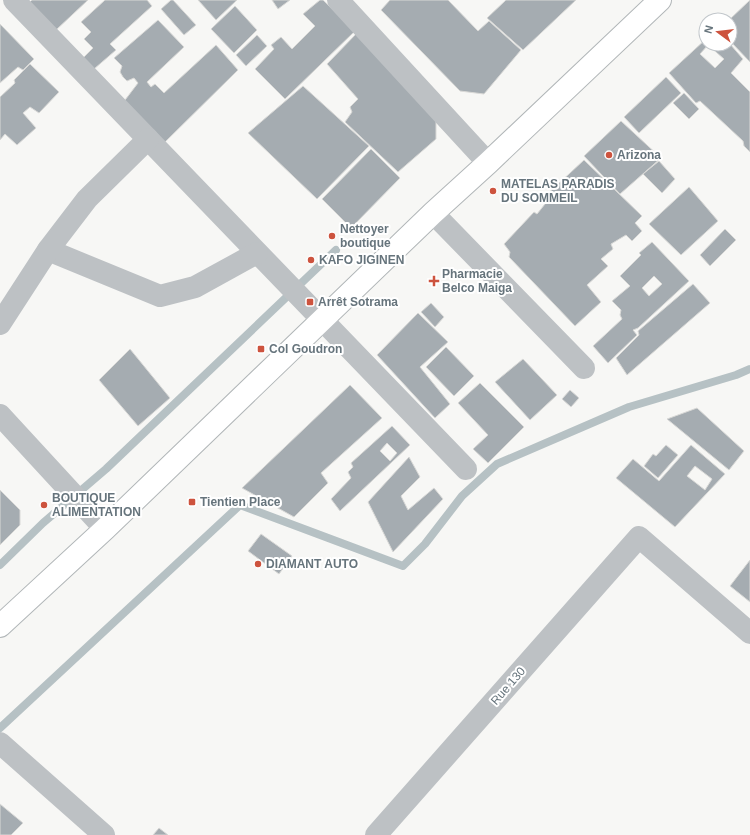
<svg xmlns="http://www.w3.org/2000/svg" width="750" height="835" viewBox="0 0 750 835" font-family="Helvetica,sans-serif">
<style>
.lines{fill:none;stroke-linecap:round;stroke-linejoin:round}
.stream{stroke:#b6c1c4;stroke-width:8}
.building{fill:#a5acb1;stroke:#d9d9d7;fill-rule:evenodd}
.major-casing{stroke:#b1b6b8;stroke-width:24}
.minor{stroke:#bdc1c4;stroke-width:22}
.major{stroke:#fff;stroke-width:22}
.poi-dot{fill:#cd533e;stroke:#fff;stroke-width:1.5}
.labels{text-anchor:middle;stroke-width:4;stroke-linejoin:round;paint-order:stroke}
.poi-label{font-size:12px;font-weight:bold;fill:#66747c;stroke:#fff;text-anchor:start}
.street-label{font-size:12px;fill:#66747c;stroke:#fff}
</style>
<rect width="100%" height="100%" fill="#f7f7f5"/>
<g class="lines">
<g class="stream">
<path d="M0,565L43,523L106,469L336,250"/>
<path d="M0,728L240,505L403,566L425,544L462,496L497,464L629,407L736,375L750,369"/>
</g>
</g>
<g class="building">
<path d="M32,0H88L56,30L30,2Z"/>
<path d="M105,0H147L152,6L110,44L116,50L94,69L83,58L93,48L84,39L91,32L81,22Z"/>
<path d="M171,0H173L196,25L184,35L161,9Z"/>
<path d="M198,0H237L216,20Z"/>
<path d="M272,0H290L278,9Z"/>
<path d="M320,0H323L355,31L285,99L255,69L274,49L271,45L281,37L292,49L315,26L303,14Z"/>
<path d="M390,0H448L478,31L489,21L521,50L484,94L460,91L381,10Z"/>
<path d="M506,0H576L523,50L487,18Z"/>
<path d="M750,0V62L730,41V20H729Z"/>
<path d="M235,6L257,30L234,53L211,29Z"/>
<path d="M158,20L184,47L147,82L151,87L155,84L164,93L216,45L238,70L162,145L122,104L138,83L134,78L127,81L123,77L120,72L122,66L114,58Z"/>
<path d="M0,24L34,59L23,70L18,67L0,83Z"/>
<path d="M357,33L436,118V139L398,172L345,122L352,112L350,107L358,99L327,64Z"/>
<path d="M257,35L267,46L246,66L236,55Z"/>
<path d="M706,39V44H730L743,59L731,73L750,92V152L744,146L743,141L700,101L696,103L669,73ZM708,45L724,59L715,68L700,54Z"/>
<path d="M30,64L59,92L39,113L30,107L23,113L36,128L17,145L5,134L0,140V97L15,83L14,80Z"/>
<path d="M666,77L681,93L639,133L624,117Z"/>
<path d="M303,86L369,146L317,199L248,133Z"/>
<path d="M684,93L699,109L689,119L673,103Z"/>
<path d="M621,121L661,158L620,194L584,156Z"/>
<path d="M371,149L400,178L351,228L322,199Z"/>
<path d="M584,160L642,216L635,223L642,231L632,241L626,235L611,244L613,249L601,259L608,266L587,285L601,302L575,326L509,257L510,252L504,244L534,212L537,214L545,204L541,200Z"/>
<path d="M659,161L675,179L662,193L643,174Z"/>
<path d="M689,187L718,221L681,255L649,224Z"/>
<path d="M725,229L736,240L710,266L700,255Z"/>
<path d="M652,242L689,281L638,328L633,330L637,335L608,363L593,346L622,319L620,315L621,310L612,301L630,286L620,276L641,255L639,253ZM654,276L662,284L649,296L642,288Z"/>
<path d="M693,284L710,303L627,375L616,358L639,335L638,331Z"/>
<path d="M431,303L444,317L435,327L421,312Z"/>
<path d="M418,313L448,342L420,367L450,404L435,418L377,355Z"/>
<path d="M446,347L474,376L454,396L426,367Z"/>
<path d="M130,349L170,398L138,426L99,380Z"/>
<path d="M523,359L557,395L530,420L495,382Z"/>
<path d="M480,383L524,427L488,463L473,449L488,435L458,403Z"/>
<path d="M350,385L382,418L321,473L328,483L294,517L242,488Z"/>
<path d="M570,390L579,398L571,407L562,399Z"/>
<path d="M697,408L744,451L729,470L667,419Z"/>
<path d="M392,426L410,445L340,511L331,499L351,478L348,472L353,467L351,463ZM387,443L397,453L390,461L380,451Z"/>
<path d="M666,445L678,455L658,478L644,466L653,454L656,456Z"/>
<path d="M691,445L725,474L675,527L616,478L633,459L659,481ZM695,466L712,479L705,490L687,476Z"/>
<path d="M409,457L420,477L401,496L408,510L434,488L443,499L393,552L368,502Z"/>
<path d="M0,490L20,510V525L0,545Z"/>
<path d="M261,534L292,556L279,574L248,551Z"/>
<path d="M750,560V602L730,586Z"/>
<path d="M0,804L23,823L11,835H0Z"/>
<path d="M159,828L168,835H153Z"/>
</g>
<g class="lines">
<defs>
<path id="major" d="M0,626L105,529L433,213L488,163L660,0"/>
</defs>
<use href="#major" class="major-casing"/>
<g class="minor">
<path d="M14,0L466,469"/>
<path d="M338,0L488,163"/>
<path d="M433,213L584,368"/>
<path d="M48,250L160,296L195,287L257,253"/>
<path d="M0,324L48,250L87,199L148,139"/>
<path d="M0,415L105,529"/>
<path d="M0,743L104,835"/>
<path d="M376,835L639,537L750,633"/>
</g>
<use href="#major" class="major"/>
</g>
<g class="poi-dot">
<circle cx="609" cy="155" r="4"/>
<circle cx="493" cy="191" r="4"/>
<circle cx="332" cy="236" r="4"/>
<circle cx="311" cy="260" r="4"/>
<path d="M432 275h4v4h4v4h-4v4h-4v-4h-4v-4h4z"/>
<rect x="306" y="298" width="8" height="8" rx="2"/>
<rect x="257" y="345" width="8" height="8" rx="2"/>
<rect x="188" y="498" width="8" height="8" rx="2"/>
<circle cx="44" cy="505" r="4"/>
<circle cx="258" cy="564" r="4"/>
</g>
<g class="labels">
<g class="poi-label">
<text x="617" y="159">Arizona</text>
<text x="501" y="188">MATELAS PARADIS<tspan x="501" dy="14">DU SOMMEIL</tspan></text>
<text x="340" y="233">Nettoyer<tspan x="340" dy="14">boutique</tspan></text>
<text x="319" y="264">KAFO JIGINEN</text>
<text x="442" y="278">Pharmacie<tspan x="442" dy="14">Belco Maiga</tspan></text>
<text x="318" y="306">Arrêt Sotrama</text>
<text x="269" y="353">Col Goudron</text>
<text x="52" y="502">BOUTIQUE<tspan x="52" dy="14">ALIMENTATION</tspan></text>
<text x="200" y="506">Tientien Place</text>
<text x="266" y="568">DIAMANT AUTO</text>
</g>
<g class="street-label">
<text transform="translate(508 686) rotate(-49)" y="4">Rue 130</text>
</g>
</g>
<g transform="translate(718 32) rotate(285)"><circle r="19" fill="#ffffff" stroke="#c2c7cb"/>
<path d="M0-3L7 15L0 10L-7 15Z" fill="#cd533e"/>
<text y="-6" font-size="11" font-weight="bold" text-anchor="middle" fill="#66747c">N</text>
</g>
</svg>
